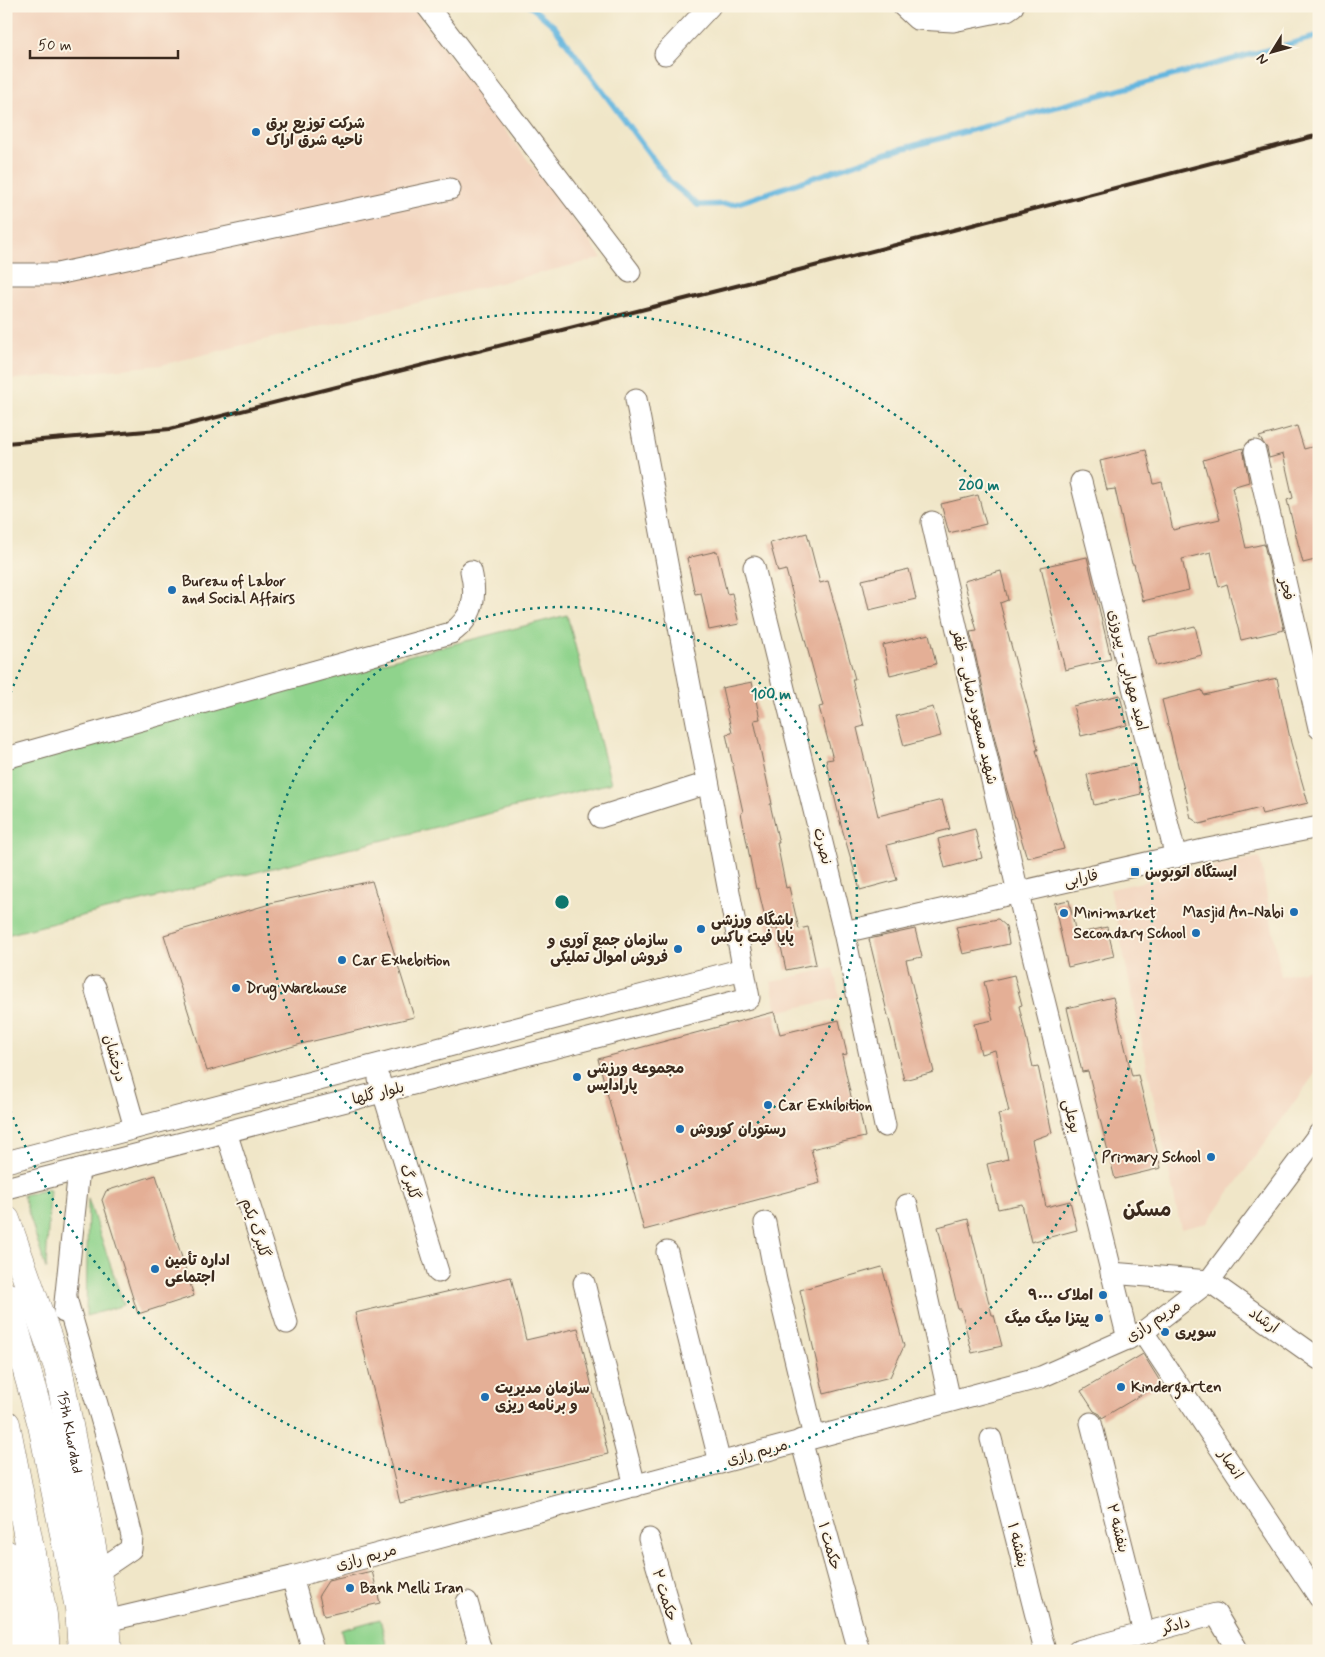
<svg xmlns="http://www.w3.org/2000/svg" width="1325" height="1657" viewBox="0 0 1325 1657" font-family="Mynerve,'Playpen Sans Arabic',sans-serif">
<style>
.built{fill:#f2d4be}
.green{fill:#8fd38c;stroke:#657e55}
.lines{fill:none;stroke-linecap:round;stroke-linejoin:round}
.stream{stroke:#63b6df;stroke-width:5.5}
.building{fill:#e4af96}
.minor-casing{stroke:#7a6c5a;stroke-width:23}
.major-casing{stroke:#7a6c5a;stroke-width:29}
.minor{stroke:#fff;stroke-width:21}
.major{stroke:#fff;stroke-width:28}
.rail{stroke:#3b2a1e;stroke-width:4}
.ring{fill:none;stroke:#0f766e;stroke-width:2.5;stroke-dasharray:2.5 5}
.poi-dot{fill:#1f6fb2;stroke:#fcf5e5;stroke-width:2}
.labels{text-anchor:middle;stroke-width:4;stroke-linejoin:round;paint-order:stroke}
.poi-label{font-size:15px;font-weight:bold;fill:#3b2a1e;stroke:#fcf5e5;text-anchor:start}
.street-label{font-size:15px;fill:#3b2a1e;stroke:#fcf5e5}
.district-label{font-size:20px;font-weight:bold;fill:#3b2a1e;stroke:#fcf5e5}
.centre{fill:#0f766e;stroke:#fcf5e5;stroke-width:2.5}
.ring-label{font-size:15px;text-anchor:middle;font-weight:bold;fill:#0f766e;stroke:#fcf5e5;stroke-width:4;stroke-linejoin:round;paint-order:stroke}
</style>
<rect width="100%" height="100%" fill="#fcf5e5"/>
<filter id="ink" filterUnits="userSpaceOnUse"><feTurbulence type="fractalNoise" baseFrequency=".02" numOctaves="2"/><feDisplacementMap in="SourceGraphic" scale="10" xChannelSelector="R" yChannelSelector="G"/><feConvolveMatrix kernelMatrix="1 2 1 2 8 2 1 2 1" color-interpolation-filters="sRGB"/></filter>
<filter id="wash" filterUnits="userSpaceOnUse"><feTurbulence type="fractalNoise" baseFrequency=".0096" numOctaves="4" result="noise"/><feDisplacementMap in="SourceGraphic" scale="20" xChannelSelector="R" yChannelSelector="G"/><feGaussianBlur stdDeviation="1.12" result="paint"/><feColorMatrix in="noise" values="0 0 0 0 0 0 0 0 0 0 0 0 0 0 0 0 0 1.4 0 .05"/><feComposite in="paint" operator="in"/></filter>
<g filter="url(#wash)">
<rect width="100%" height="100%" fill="#f0e6c8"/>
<g class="built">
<path d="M6,6H411L602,258L161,365L6,380Z"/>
<path d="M1260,857L1281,976L1319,967V1068L1207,1223L1181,1229L1110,889Z"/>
<path d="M833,968L840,998L777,1012L771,982Z"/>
</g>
<g class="green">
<path d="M567,615L611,783L6,935V759Z"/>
<path d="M50,1189L46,1269L23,1195Z"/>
<path d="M88,1199L124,1305L86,1316Z"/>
<path d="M380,1619L388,1651H346L341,1630Z"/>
</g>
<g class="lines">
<path class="stream" d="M530,6L554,26L671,183L698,205L735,204L890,152L1319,36"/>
</g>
<g id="blocks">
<g class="building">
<path d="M1297,426L1304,449L1319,445V559L1303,563L1287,500L1293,498L1283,454L1269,458L1267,448L1259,437Z"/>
<path d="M1243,448L1249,482L1232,487L1246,548L1264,544L1284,630L1241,640L1227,584L1219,587L1211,552L1182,559L1189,590L1143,601L1134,564H1132L1115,489L1107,490L1100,461L1146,450L1154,484L1162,482L1173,530L1220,519L1203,460Z"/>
<path d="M978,495L986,524L949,533L941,504Z"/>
<path d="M807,533L820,583L828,581L855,679H852L864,726L857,728L878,816L942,800L950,829L887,845L897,880L860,890L841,825L826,760L833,759L819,707L823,706L786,570L778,572L770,543Z"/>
<path d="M717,551L727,594L732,593L739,624L709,630L701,593L695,594L687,558Z"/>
<path d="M1087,557L1111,659L1065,670L1041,567Z"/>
<path d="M909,569L916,599L869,610L862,580Z"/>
<path d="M1001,571L1008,600L1000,603L1030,717L1038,750H1036L1064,849L1027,858L1006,787L970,632L977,631L964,581Z"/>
<path d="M1195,626L1202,655L1156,666L1148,637Z"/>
<path d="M929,634L936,664L890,675L883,645Z"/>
<path d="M1277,678L1291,743L1308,803L1262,814L1260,808L1200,824L1191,818L1162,700L1202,690L1204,695Z"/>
<path d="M752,682L760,719L754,720L772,804H770L779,843H777L786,888L789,887L799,929L808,927L816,964L786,970L777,928L768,930L758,888L756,889L741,813L743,812L726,734L732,733L722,688Z"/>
<path d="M1120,695L1127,725L1081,736L1073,706Z"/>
<path d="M933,707L941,736L904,746L896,716Z"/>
<path d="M1134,764L1141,794L1094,805L1087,775Z"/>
<path d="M975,829L982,858L945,868L938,839Z"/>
<path d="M372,881L414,1017L301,1044L207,1071L164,935L270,904V903Z"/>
<path d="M1069,900L1076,934L1107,927L1114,956L1068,967L1054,903Z"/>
<path d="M998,919L1006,926L1009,944L963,954L956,927Z"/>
<path d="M915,929L922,957L906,960L934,1072L904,1080L869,939Z"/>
<path d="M1014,975L1022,1005L1019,1006L1033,1067L1038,1066L1052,1133L1032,1140L1046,1207L1070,1201L1077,1230L1031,1242L1022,1204L998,1209L987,1164L1008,1159L998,1114L1009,1112L995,1050L981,1054L974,1024L993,1020L984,982Z"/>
<path d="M1113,997L1132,1076L1138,1075L1161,1168L1115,1179L1088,1071L1082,1072L1067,1008Z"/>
<path d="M774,1012L780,1034L839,1020L847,1054L842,1055L852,1101L857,1100L865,1137L811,1149L820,1183L644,1230L598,1059Z"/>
<path d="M156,1175L194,1296L138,1314L102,1200L106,1191Z"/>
<path d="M968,1219L992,1315H994L1002,1346L972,1353L961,1309H958L938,1227Z"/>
<path d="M882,1267L904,1346L890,1377L824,1394L800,1290Z"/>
<path d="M511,1277L526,1340L578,1328L608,1454L400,1503L355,1313Z"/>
<path d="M1143,1354L1161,1383L1102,1418L1100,1414L1094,1411L1081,1391Z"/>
<path d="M372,1571L380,1603L324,1616L319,1595L328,1581Z"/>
</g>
</g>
</g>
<g filter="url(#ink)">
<use href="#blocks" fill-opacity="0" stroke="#7a6c5a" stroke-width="1"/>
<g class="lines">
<defs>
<g id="minor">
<path d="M427,6L630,272"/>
<path d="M903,6L917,19L953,21L1007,10L1013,6"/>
<path d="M665,54L710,6"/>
<path d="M6,274H57L450,189"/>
<path d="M1255,451L1319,728"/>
<path d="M1081,482L1176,857"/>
<path d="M932,522L1026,927L1128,1339"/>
<path d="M754,567L844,932L885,1126"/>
<path d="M6,758L451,633C474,617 477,597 471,571"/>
<path d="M600,817L708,783"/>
<path d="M844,932L1208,849L1319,827"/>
<path d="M95,987L135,1128"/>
<path d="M379,1079L438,1272"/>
<path d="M226,1132L287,1323"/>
<path d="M6,1162L743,969"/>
<path d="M6,1188L749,998L636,399"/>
<path d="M907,1205L950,1401"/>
<path d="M765,1223L776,1280L814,1437"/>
<path d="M667,1252L720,1463"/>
<path d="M1111,1273L1209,1281L1319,1359"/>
<path d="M584,1283L635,1486"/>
<path d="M66,1298L111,1452L132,1536L131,1549L97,1572"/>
<path d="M64,1312L79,1169"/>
<path d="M1143,1332L1319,1597"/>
<path d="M1091,1423L1144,1633"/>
<path d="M991,1439L1045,1651"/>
<path d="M801,1440L859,1651"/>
<path d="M649,1539L682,1651"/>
<path d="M292,1577L313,1651"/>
<path d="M467,1602L481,1651"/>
<path d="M106,1621L292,1577L1041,1377L1143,1332L1209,1281L1319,1134"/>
<path d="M1078,1651L1216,1614L1238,1651"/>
</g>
<g id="major">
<path id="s1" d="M6,1220L58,1367L106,1621L108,1651"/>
<path d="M6,1296L42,1425L79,1608L82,1651"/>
<path d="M6,1424L43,1615L46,1651"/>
<path d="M6,1554L21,1651"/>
</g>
</defs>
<use href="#minor" class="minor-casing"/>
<use href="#major" class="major-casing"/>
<use href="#minor" class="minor"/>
<use href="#major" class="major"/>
<path class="rail" d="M6,443L170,429L799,270L1319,135"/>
</g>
</g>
<g class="ring">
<circle cx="562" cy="902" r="295"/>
<path d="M8 700A590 590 0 1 1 8 1104"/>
</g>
<g class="poi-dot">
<circle cx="256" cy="132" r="5"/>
<circle cx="172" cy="590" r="5"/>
<rect x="1130" y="867" width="10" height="10" rx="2.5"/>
<circle cx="1294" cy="912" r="5"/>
<circle cx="1064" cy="913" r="5"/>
<circle cx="701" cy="929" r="5"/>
<circle cx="1196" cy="933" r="5"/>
<circle cx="678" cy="949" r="5"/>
<circle cx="342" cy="960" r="5"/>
<circle cx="236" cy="988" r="5"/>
<circle cx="577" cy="1077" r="5"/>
<circle cx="768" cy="1105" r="5"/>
<circle cx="680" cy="1129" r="5"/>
<circle cx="1211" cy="1157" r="5"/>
<circle cx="155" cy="1269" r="5"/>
<circle cx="1103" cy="1295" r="5"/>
<circle cx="1099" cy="1318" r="5"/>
<circle cx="1165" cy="1332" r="5"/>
<circle cx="1121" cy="1387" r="5"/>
<circle cx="485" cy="1397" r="5"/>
<circle cx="350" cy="1588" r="5"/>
</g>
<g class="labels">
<g class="poi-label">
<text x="266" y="128">شرکت توزیع برق<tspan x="266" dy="17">ناحیه شرق اراک</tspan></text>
<text x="182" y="586">Bureau of Labor<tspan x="182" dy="17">and Social Affairs</tspan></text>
<text x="1145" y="877">ایستگاه اتوبوس</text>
<text x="1284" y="917" text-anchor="end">Masjid An-Nabi</text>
<text x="1074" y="918">Minimarket</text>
<text x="711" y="925">باشگاه ورزشی<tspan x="711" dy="17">پایا فیت باکس</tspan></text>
<text x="1186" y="938" text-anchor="end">Secondary School</text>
<text x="668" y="945" text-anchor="end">سازمان جمع آوری و<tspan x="668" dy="17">فروش اموال تملیکی</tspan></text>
<text x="352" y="965">Car Exhebition</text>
<text x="246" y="993">Drug Warehouse</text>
<text x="587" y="1073">مجموعه ورزشی<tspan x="587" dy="17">پارادایس</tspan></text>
<text x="778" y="1110">Car Exhibition</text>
<text x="690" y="1134">رستوران کوروش</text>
<text x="1201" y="1162" text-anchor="end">Primary School</text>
<text x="165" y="1265">اداره تأمین<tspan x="165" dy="17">اجتماعی</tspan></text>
<text x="1093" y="1300" text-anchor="end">املاک ۹۰۰۰</text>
<text x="1089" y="1323" text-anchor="end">پیتزا میگ میگ</text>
<text x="1175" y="1337">سوپری</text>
<text x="1131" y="1392">Kindergarten</text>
<text x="495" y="1393">سازمان مدیریت<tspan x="495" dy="17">و برنامه ریزی</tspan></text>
<text x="360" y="1593">Bank Melli Iran</text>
</g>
<g class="street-label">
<text transform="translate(1287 589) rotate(77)" y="5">فجر</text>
<text transform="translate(1128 670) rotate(76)" y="5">امید مهرابی - پیروزی</text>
<text transform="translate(975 707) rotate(77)" y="5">شهید مسعود رضایی - ظفر</text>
<text transform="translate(823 846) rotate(76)" y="5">نصرت</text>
<text transform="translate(1081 878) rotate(-12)" y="5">فارابی</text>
<text transform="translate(115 1058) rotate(74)" y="5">درخشان</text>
<text transform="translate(378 1093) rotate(-14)" y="5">بلوار گلها</text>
<text transform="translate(1072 1116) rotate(76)" y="5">بوعلی</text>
<text transform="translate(410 1182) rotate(73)" y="5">گلبرگ</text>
<text transform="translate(256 1228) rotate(72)" y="5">گلبرگ یکم</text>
<text transform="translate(1264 1320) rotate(35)" y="5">ارشاد</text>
<text transform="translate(1153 1321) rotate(-34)" y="5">مریم رازی</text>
<text dy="5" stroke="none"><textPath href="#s1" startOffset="222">15th Khordad</textPath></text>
<text transform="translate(757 1452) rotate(-15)" y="5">مریم رازی</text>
<text transform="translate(1231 1464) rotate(56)" y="5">انصار</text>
<text transform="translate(1118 1528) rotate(76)" y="5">بنفشه ۲</text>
<text transform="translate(1018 1545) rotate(76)" y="5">بنفشه ۱</text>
<text transform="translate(830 1546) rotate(74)" y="5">حکمت ۱</text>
<text transform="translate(366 1557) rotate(-15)" y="5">مریم رازی</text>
<text transform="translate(665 1595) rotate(73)" y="5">حکمت ۲</text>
<text transform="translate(1176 1625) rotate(-15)" y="5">دادگر</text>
</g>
<g class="district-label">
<text x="1147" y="1216">مسکن</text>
</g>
</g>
<circle cx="562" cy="902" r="8" class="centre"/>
<g class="ring-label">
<text x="979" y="490">200 m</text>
<text x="771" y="699">100 m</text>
</g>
<rect width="1325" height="1657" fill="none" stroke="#fcf5e5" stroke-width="25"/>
<g transform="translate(1272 52) rotate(233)" stroke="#fcf5e5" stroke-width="4" paint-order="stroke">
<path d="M0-4L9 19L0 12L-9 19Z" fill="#3b2a1e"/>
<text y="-8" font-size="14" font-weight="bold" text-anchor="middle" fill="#3b2a1e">N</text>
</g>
<path d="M30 50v8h148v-8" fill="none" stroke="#3b2a1e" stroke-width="2.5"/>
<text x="38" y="50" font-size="15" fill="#3b2a1e" stroke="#fcf5e5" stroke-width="4" paint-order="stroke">50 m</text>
</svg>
